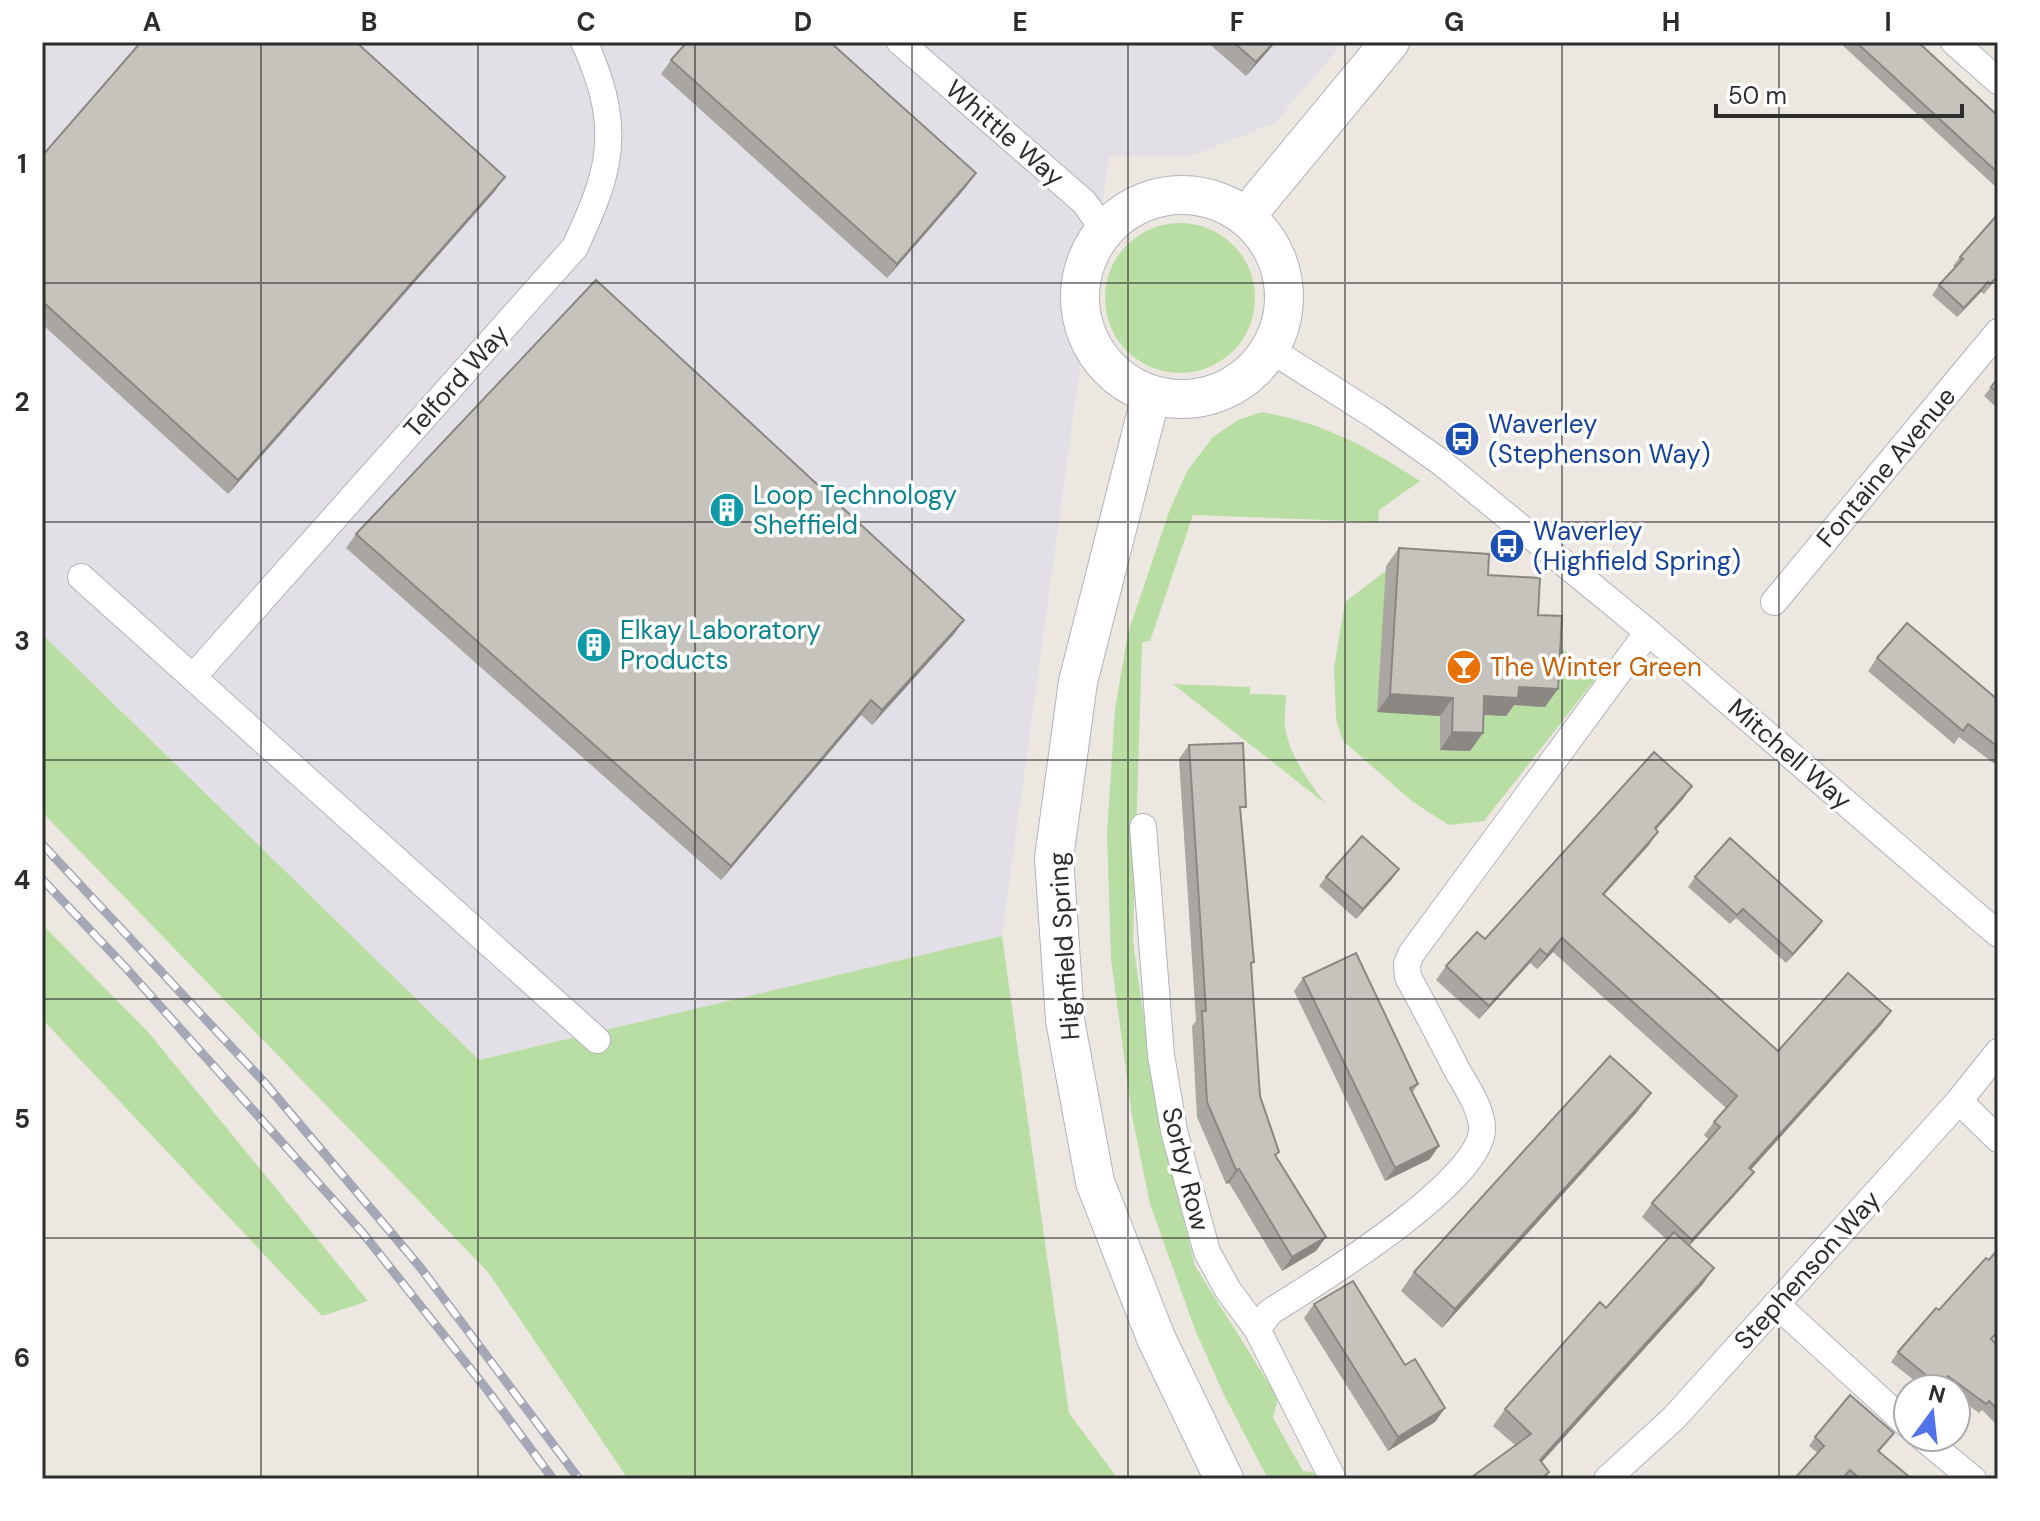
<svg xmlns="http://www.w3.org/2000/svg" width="2040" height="1521" viewBox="0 0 2040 1521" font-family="'DM Sans',sans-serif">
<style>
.industrial{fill:#e2e0e6}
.green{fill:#b9dea3}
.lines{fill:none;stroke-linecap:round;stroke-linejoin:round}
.street-casing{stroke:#b1b3bc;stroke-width:28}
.secondary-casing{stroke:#b1b3bc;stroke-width:40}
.street{stroke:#fff;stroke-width:26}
.secondary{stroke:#fff;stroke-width:38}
.rail-casing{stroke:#a4a7b5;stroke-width:9}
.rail{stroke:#fff;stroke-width:6;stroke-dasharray:18;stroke-linecap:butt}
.wall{fill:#aaa7a2}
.shaded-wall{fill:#8b8884}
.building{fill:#c6c2bc;stroke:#8b8884;stroke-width:2}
.grid{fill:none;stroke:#2d2d2d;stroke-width:2;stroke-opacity:0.55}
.labels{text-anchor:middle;stroke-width:7;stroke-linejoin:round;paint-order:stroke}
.street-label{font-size:26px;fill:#2d2d2d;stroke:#fff}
.transit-label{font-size:26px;fill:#164399;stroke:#fff;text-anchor:start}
.culture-label{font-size:26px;fill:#0d838f;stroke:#fff;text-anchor:start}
.food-label{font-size:26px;fill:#c56008;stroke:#fff;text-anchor:start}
.neatline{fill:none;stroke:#2d2d2d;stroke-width:3}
.grid-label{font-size:26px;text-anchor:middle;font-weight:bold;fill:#2d2d2d}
</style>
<rect width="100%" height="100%" fill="#ede7e1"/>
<path class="industrial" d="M42,42H1344L1275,123L1188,157L1109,156L1002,936L479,1060L42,634Z"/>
<g class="green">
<circle cx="1180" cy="298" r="75"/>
<path d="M1262,412C1327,424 1365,446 1420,481L1379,510L1378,522L1193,515L1150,641L1142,642L1133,941L1156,1104L1195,1266L1278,1398L1273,1418L1303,1471L1321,1474L1324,1479H1268L1223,1393L1194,1327L1150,1204L1132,1116L1111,959L1107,834L1115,709L1128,633L1169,512L1187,471L1213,437L1238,420Z"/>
<path d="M1393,565L1467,572L1597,677L1484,821L1449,825L1413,802L1343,741L1336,719L1334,668L1345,602Z"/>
<path d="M42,634L479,1060L1002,936L1069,1413L1118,1479H628L488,1272L42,812Z"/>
<path d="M1173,684L1250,687V694L1286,695C1286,705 1284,716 1285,726C1289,755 1309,782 1326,804Z"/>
<path d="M42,924L149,1033L368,1301L322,1316L42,1019Z"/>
</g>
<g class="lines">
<defs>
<g id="street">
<path d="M900,42L1084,202L1104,230"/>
<path d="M1954,42L1998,81"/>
<path d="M1271,350L1377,417L1442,463L1648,632L1998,934"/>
<path d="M81,577L597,1040"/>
<path d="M1774,602L1998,332"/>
<path d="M193,677L575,247C603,186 621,144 598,77C594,66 590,53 584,42"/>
<path d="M1143,827L1161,1055L1174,1131L1207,1252L1228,1290L1257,1329L1333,1479"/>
<path d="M1959,1101L1998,1139"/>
<path d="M1776,1304L1908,1425"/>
<path d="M1257,1329L1270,1312C1313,1285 1487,1179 1482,1126C1480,1106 1466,1086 1457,1070C1441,1039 1425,1008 1408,977L1407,964L1411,954L1648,632"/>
<path d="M1922,1437L1973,1479"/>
<path d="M1607,1479L1674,1418L1959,1101L1998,1052"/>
</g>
<g id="secondary">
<circle cx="1182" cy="297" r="102"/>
<path d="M1246,216L1390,42"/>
<path d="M1151,395L1078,682L1054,858L1065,1020L1095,1182L1156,1338L1224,1479"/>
</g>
</defs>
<use href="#street" class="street-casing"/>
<use href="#secondary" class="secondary-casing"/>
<use href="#street" class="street"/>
<use href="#secondary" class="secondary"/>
<defs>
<g id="rail">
<path d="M42,844L265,1083L420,1267L579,1479"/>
<path d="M42,879L126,968L362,1232L488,1391L553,1479"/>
</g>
</defs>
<use href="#rail" class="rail-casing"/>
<use href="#rail" class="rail"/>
</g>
<g class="wall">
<path d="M1207,42H1276L1246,76Z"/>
<path d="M1839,42H1918L1998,116V189Z"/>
<path d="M671,60L966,187L887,278L661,74Z"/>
<path d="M42,156L495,191L228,494L42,324Z"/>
<path d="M1960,257L1998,277L1984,294L1981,292L1957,317L1932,295L1939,285L1955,268L1953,266Z"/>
<path d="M1998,378V409L1984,396Z"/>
<path d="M356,534L964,620L954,634L872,725L861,715L721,880L346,548Z"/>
<path d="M1399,548L1488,575L1538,615L1545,707L1514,705L1506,716L1483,715V733L1470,751L1440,750V716L1377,712L1386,566Z"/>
<path d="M1877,658L1998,700V762L1996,765L1959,737L1954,744L1868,671Z"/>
<path d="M1189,745L1241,814L1260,1096L1275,1156L1326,1237L1316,1251L1282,1271L1229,1183L1226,1184L1197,1117L1192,1026L1196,1021L1179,759Z"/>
<path d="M1692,786L1683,799L1656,829L1649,845L1604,895L1778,1051L1891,1011L1881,1025L1751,1169L1744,1185L1689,1246L1703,1284L1542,1462L1515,1445L1493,1426L1505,1409L1606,1308L1667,1240L1642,1217L1652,1203L1709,1140L1704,1135L1714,1122L1726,1108L1553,952L1537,969L1530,963L1479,1019L1436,980L1446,966L1485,939Z"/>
<path d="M1326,877L1392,879L1356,919L1319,886Z"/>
<path d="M1695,877L1822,921L1816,930L1786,963L1736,918L1730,924L1688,887Z"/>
<path d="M1303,978L1418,1084L1413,1092L1430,1159L1385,1181L1294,991Z"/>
<path d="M1638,1111L1442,1328L1401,1291L1414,1272Z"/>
<path d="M1314,1304L1405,1365L1445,1408L1435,1422L1388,1451L1304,1318Z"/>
<path d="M1939,1310L1992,1340L1998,1346V1426L1982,1410L1979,1413L1956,1396V1389H1946L1941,1385L1938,1389H1925L1891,1362L1898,1352Z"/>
<path d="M1815,1437L1888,1441L1879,1452L1912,1479H1794L1818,1453L1809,1446Z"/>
</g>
<g class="shaded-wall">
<path d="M1274,42H1276L1246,76L1256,62Z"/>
<path d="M976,173L966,187L887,278L897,264Z"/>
<path d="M505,177L495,191L228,494L238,480Z"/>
<path d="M1988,282L1981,292L1957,317L1964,308Z"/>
<path d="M964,620L954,634L872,725L882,710Z"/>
<path d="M1519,687L1558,689L1545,707L1514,705L1506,716L1472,714L1484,696Z"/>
<path d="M1390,694L1453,698L1440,716L1377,712Z"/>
<path d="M871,700L861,715L721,880L731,866Z"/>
<path d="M1452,732L1483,733L1470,751L1440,750Z"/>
<path d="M1692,786L1683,799L1645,842L1655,828Z"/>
<path d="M1658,832L1649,845L1593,907L1603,894Z"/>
<path d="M1399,869L1392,879L1356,919L1363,909Z"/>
<path d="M1822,921L1816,930L1786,963L1793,954Z"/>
<path d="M1562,938L1553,952L1537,969L1547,955Z"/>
<path d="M1540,949L1530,963L1479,1019L1489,1006Z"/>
<path d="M1891,1011L1881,1025L1740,1182L1749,1168Z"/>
<path d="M1651,1093L1638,1111L1442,1328L1455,1309Z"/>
<path d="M1439,1146L1430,1159L1385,1181L1395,1168Z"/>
<path d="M1239,1169L1229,1183L1226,1184L1236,1170Z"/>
<path d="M1754,1172L1744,1185L1682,1254L1692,1240Z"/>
<path d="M1326,1237L1316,1251L1282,1271L1292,1257Z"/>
<path d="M1714,1268L1703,1284L1529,1476L1540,1460Z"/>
<path d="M1445,1408L1435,1422L1388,1451L1398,1437Z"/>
</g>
<g class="building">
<path d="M141,42H356L505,177L238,480L42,301V156Z"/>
<path d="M687,42H830L976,173L897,264L671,60Z"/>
<path d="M1233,42H1274L1256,62Z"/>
<path d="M1856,42H1918L1998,116V173Z"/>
<path d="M1998,214V276L1990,284L1988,282L1964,308L1939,285L1963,259L1960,257Z"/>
<path d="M596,280L964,620L882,710L871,700L731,866L356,534Z"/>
<path d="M1998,378V393L1991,387Z"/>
<path d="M1399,548L1489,554L1488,575L1540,578L1538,615L1562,616L1558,689L1519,687L1518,698L1484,696L1483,733L1452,732L1453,698L1390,694Z"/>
<path d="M1907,623L1998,700V747L1968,724L1963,731L1877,658Z"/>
<path d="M1243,743L1246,807H1240L1241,818L1254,962L1251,963L1260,1096L1279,1152L1275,1155L1326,1237L1292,1257L1239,1169L1236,1170L1207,1102L1202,1011H1206L1189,745Z"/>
<path d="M1654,752L1692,786L1655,828L1658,832L1603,894L1778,1051L1848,973L1891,1011L1749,1168L1754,1172L1692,1240L1652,1203L1720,1127L1714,1122L1737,1096L1562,938L1547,955L1540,949L1489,1006L1446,966L1477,932L1485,939Z"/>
<path d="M1362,836L1399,869L1363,909L1326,877Z"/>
<path d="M1730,838L1822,921L1793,954L1743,909L1737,915L1695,877Z"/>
<path d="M1356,953L1418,1084L1410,1088L1439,1146L1395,1168L1303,978Z"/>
<path d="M1610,1056L1651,1093L1455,1309L1414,1272Z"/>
<path d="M1674,1232L1714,1268L1540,1460L1549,1472L1541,1479H1469L1531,1434L1505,1409L1600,1302L1606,1308Z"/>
<path d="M1998,1249V1331L1991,1339L1998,1346V1410L1989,1401L1986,1404L1948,1376L1939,1386L1898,1352L1936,1308L1939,1310L1986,1258L1989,1260Z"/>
<path d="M1353,1281L1405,1365L1415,1359L1445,1408L1398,1437L1314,1304Z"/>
<path d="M1850,1395L1894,1433L1878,1451L1912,1479H1860L1850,1470L1842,1479H1794L1824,1446L1815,1437Z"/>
</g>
<path class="grid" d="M261,42V1479M478,42V1479M695,42V1479M912,42V1479M1128,42V1479M1345,42V1479M1562,42V1479M1779,42V1479M42,283H1998M42,522H1998M42,760H1998M42,999H1998M42,1238H1998"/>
<defs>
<symbol id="bus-disc" viewBox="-11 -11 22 22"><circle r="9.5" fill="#1a4fb4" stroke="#fff"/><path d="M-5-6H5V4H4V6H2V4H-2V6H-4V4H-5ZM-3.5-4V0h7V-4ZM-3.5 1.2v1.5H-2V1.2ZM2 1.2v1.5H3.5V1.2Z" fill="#fff"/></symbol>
<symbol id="building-disc" viewBox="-11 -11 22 22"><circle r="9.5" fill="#0f9aa8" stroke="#fff"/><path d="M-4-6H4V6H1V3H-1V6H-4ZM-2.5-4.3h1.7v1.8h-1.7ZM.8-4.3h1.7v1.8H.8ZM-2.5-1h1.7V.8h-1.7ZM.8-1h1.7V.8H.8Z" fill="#fff"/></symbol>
<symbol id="bar-disc" viewBox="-11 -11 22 22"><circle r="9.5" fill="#e8710a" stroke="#fff"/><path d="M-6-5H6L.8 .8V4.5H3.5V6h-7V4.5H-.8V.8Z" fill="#fff"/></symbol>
</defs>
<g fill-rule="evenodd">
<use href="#bus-disc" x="1442" y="419" width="40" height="40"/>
<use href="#building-disc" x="707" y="490" width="40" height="40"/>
<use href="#bus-disc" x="1487" y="526" width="40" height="40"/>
<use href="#building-disc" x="574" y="625" width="40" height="40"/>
<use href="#bar-disc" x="1444" y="647" width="40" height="40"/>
</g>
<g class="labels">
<g class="street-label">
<text transform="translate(1005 133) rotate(41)" y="9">Whittle Way</text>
<text transform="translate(456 381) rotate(-48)" y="9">Telford Way</text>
<text transform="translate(1886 467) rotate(-50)" y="9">Fontaine Avenue</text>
<text transform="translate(1790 754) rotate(41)" y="9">Mitchell Way</text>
<text transform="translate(1064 946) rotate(-94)" y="9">Highfield Spring</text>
<text transform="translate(1186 1169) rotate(76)" y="9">Sorby Row</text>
<text transform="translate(1807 1270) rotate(-48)" y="9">Stephenson Way</text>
</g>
<g class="transit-label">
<text x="1488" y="433">Waverley<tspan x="1488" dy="30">(Stephenson Way)</tspan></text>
<text x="1533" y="540">Waverley<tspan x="1533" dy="30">(Highfield Spring)</tspan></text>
</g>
<g class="culture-label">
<text x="753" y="504">Loop Technology<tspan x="753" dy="30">Sheffield</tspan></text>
<text x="620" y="639">Elkay Laboratory<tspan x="620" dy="30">Products</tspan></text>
</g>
<g class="food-label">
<text x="1490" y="676">The Winter Green</text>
</g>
</g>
<rect width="2040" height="1521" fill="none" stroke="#ffffff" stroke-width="88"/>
<g transform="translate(1932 1413) rotate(15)"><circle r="38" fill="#ffffff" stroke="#ababab" stroke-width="2"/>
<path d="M0-6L14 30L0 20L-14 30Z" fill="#5173ea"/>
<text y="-12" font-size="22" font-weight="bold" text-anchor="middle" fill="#2d2d2d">N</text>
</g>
<path d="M1716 104v12h246v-12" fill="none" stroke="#2d2d2d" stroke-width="4"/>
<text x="1728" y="104" font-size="24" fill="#2d2d2d" stroke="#ffffff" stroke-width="6" paint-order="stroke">50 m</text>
<rect x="44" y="44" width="1952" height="1433" class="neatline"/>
<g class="grid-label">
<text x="152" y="31">A</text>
<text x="369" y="31">B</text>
<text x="586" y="31">C</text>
<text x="803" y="31">D</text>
<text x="1020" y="31">E</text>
<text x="1237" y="31">F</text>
<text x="1454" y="31">G</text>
<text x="1671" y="31">H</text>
<text x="1888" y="31">I</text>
<text x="22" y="173">1</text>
<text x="22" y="411">2</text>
<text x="22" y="650">3</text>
<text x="22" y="889">4</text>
<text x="22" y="1128">5</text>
<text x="22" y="1367">6</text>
</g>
</svg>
